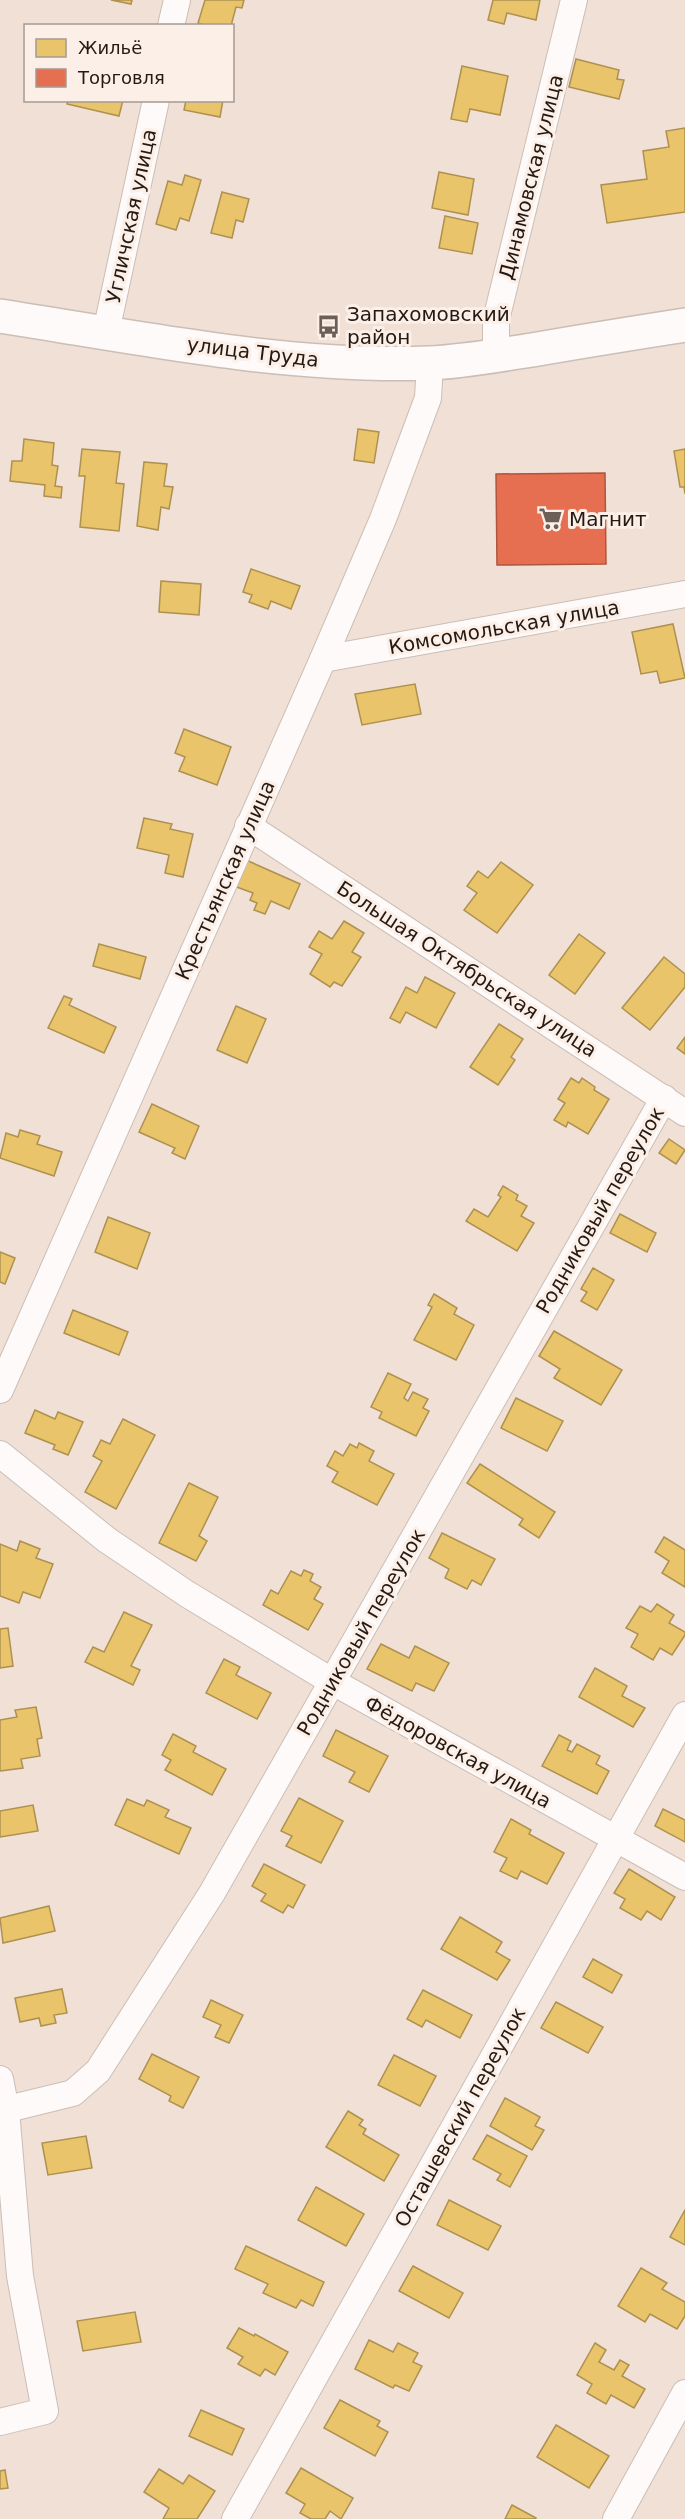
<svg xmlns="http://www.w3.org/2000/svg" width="685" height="2519" viewBox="0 0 685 2519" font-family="'DejaVu Sans',sans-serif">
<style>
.homes{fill:#e9c46a;stroke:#ae9150;stroke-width:1.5}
.shops{fill:#e76f51;stroke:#ad563e;stroke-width:1.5}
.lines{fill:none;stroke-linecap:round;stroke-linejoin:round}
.minor-casing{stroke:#cbbeb5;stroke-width:28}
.tertiary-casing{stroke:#cbbeb5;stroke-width:36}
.minor{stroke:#fdfaf9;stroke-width:26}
.tertiary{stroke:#fdfaf9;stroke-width:33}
.labels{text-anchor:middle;stroke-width:6;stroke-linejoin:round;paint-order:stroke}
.street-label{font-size:20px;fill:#251a13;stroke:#fbefe7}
.poi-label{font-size:20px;fill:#251a13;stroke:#fbefe7;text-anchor:start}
</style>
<rect width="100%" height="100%" fill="#f1e0d5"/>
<g class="homes">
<path d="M111,0H132L131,4Z"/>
<path d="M205,0H244L242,8L236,7L231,26H208L198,23Z"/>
<path d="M493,0H540L536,20L507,13L504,24L488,20Z"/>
<path d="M576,59L619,70L617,79L624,80L619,99L569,87Z"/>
<path d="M462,66L508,76L500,115L470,109L467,122L451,119Z"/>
<path d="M68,100H123L119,116L67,104Z"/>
<path d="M186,100H223L220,117L184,110Z"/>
<path d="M685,128V212L607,223L601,185L647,179L643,151L669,147L666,131Z"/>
<path d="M439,172L474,179L468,215L432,208Z"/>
<path d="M185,175L201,180L189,221L180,218L176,230L156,224L168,181L182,185Z"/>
<path d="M222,192L249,199L243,222L236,220L232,238L211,233Z"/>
<path d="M445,216L478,223L472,254L439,248Z"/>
<path d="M358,429L379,432L374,463L354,460Z"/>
<path d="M24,439L54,443L52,465L58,466L55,486L62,487L61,498L44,496L45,485L10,481L12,461H22Z"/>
<path d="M82,449L120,452L116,483L124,484L119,531L80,527L85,476H79Z"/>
<path d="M685,449V494L684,487H680L674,451Z"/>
<path d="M144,462L167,464L164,486L173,487L169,509L161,507L158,530L137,526Z"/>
<path d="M251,569L300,586L291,609L271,601L268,609L249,602L252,595L243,592Z"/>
<path d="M161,581L201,584L199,615L159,612Z"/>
<path d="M673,624L685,678L660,683L657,671L641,674L632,632Z"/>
<path d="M415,684L421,714L362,725L355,694Z"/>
<path d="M184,729L231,747L217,785L179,771L185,757L175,753Z"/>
<path d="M144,818L172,824L170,829L193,834L183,877L165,873L169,855L137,848Z"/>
<path d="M246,860L300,884L289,909L271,901L265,914L254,910L257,903L250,900L253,893L234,886Z"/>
<path d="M501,862L533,885L497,933L464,910L477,893L467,886L478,871L488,878Z"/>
<path d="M344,921L364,933L352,952L361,957L342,986L334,982L330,987L310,974L322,954L309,947L319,931L332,939Z"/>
<path d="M579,934L605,953L575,994L549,975Z"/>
<path d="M99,944L146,957L140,979L93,966Z"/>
<path d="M664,957L685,974V987L650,1030L622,1008Z"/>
<path d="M425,977L455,993L436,1028L406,1012L400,1023L390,1018L406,987L417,993Z"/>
<path d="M64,996L72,999L69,1005L116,1027L104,1053L48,1028Z"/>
<path d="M236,1006L266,1019L247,1063L217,1050Z"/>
<path d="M499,1024L523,1039L511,1057L515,1060L498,1085L470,1067Z"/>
<path d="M685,1037V1054L677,1048Z"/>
<path d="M571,1078L579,1083L582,1078L595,1087L594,1090L609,1099L588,1134L568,1122L566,1127L554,1120L565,1103L558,1099Z"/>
<path d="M152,1104L199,1126L185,1159L172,1153L175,1148L139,1132Z"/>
<path d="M20,1130L40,1136L37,1144L62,1152L54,1176L0,1158L6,1133L18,1137Z"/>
<path d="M669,1139L685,1150L676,1164L659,1153Z"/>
<path d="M503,1186L518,1195L516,1200L527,1206L521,1216L534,1223L517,1251L466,1221L474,1209L488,1217L501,1197L498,1195Z"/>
<path d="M620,1214L656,1233L647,1252L610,1233Z"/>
<path d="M108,1217L150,1233L137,1269L95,1252Z"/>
<path d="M0,1252L15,1258L5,1284L0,1282Z"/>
<path d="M593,1268L614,1280L597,1310L581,1301L587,1292L581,1289Z"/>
<path d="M434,1294L457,1308L454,1314L474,1325L456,1360L414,1340L432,1307L428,1305Z"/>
<path d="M73,1310L128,1332L119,1355L64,1333Z"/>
<path d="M554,1331L622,1370L601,1405L554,1378L560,1369L539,1356Z"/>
<path d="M388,1373L411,1384L404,1398L408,1401L413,1392L428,1399L423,1408L429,1411L416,1436L379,1418L382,1412L371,1407Z"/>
<path d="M516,1398L563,1421L547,1451L501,1428Z"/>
<path d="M35,1410L55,1419L58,1412L83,1422L68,1455L53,1449L55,1445L25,1433Z"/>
<path d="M123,1419L155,1435L116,1509L85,1492L102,1461L93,1456L101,1440L110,1444Z"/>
<path d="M359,1443L374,1451L369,1461L394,1474L377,1505L332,1482L338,1472L327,1466L335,1451L343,1456L350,1444L357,1448Z"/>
<path d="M480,1464L555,1512L539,1538L519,1525L523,1519L467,1483Z"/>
<path d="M189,1483L218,1497L199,1536L207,1541L196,1561L159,1543Z"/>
<path d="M442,1533L495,1559L481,1585L472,1580L467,1589L445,1578L449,1569L429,1558Z"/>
<path d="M664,1537L685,1550V1587L662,1573L669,1561L655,1552Z"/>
<path d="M20,1541L40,1549L36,1558L53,1564L40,1598L23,1592L19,1603L0,1596V1544L17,1551Z"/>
<path d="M304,1570L313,1574L310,1581L321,1587L314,1599L323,1604L308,1630L263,1605L271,1590L278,1594L291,1571L301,1576Z"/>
<path d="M657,1604L674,1615L669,1623L685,1632V1635L672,1655L660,1648L653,1660L631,1647L638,1634L626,1628L640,1606L651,1612Z"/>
<path d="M124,1612L152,1625L131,1666L140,1670L133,1685L85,1662L93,1647L104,1652Z"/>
<path d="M8,1628L13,1666L0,1668V1629Z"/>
<path d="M381,1644L409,1658L415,1646L449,1663L434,1691L416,1683L412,1691L367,1669Z"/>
<path d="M224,1659L240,1667L236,1675L271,1693L257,1719L206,1693Z"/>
<path d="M595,1668L627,1686L622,1696L645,1708L633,1727L579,1697Z"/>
<path d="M36,1707L42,1738L37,1739L40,1756L21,1759L23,1768L0,1771V1720L17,1717L15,1710Z"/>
<path d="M336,1730L388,1756L369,1792L349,1782L355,1772L323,1756Z"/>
<path d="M173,1734L196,1746L193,1752L226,1769L212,1795L165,1770L171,1760L162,1755Z"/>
<path d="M559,1735L571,1741L567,1750L572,1752L577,1744L600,1756L596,1764L609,1771L597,1794L542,1766Z"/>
<path d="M299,1798L343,1821L321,1863L286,1846L292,1836L281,1831Z"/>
<path d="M127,1799L144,1806L147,1800L169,1810L165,1817L191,1828L179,1854L115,1825Z"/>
<path d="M33,1805L38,1831L0,1837V1811Z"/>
<path d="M663,1809L685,1820V1842L655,1826Z"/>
<path d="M511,1819L531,1830L529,1834L564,1853L547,1884L521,1871L517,1879L500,1871L507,1858L494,1852Z"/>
<path d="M264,1864L305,1885L293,1908L288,1905L283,1913L261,1901L266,1894L252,1886Z"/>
<path d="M629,1869L675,1897L661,1920L647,1911L641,1920L620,1908L625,1899L614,1893Z"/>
<path d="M49,1906L55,1931L3,1943L0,1918Z"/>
<path d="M460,1917L502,1942L496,1952L510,1960L497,1980L441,1949Z"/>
<path d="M593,1959L622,1975L612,1993L583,1977Z"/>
<path d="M62,1989L67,2013L54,2015L56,2023L41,2026L39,2018L20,2022L15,1998Z"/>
<path d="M423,1990L472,2015L460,2038L426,2020L422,2027L407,2019Z"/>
<path d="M211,2000L243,2015L229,2043L215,2037L221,2025L203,2017Z"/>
<path d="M556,2002L603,2027L588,2053L541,2028Z"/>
<path d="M152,2054L199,2077L183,2108L169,2101L171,2096L139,2079Z"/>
<path d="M394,2055L436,2076L420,2106L378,2085Z"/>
<path d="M505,2098L540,2117L535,2126L544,2130L532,2150L490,2126Z"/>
<path d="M348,2111L363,2120L359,2125L366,2129L363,2134L399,2155L384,2181L326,2147Z"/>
<path d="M487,2135L527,2156L510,2187L497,2180L501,2174L473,2159Z"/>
<path d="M86,2136L92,2168L48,2175L42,2143Z"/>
<path d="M316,2187L364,2214L346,2246L298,2220Z"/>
<path d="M449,2200L501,2226L488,2250L437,2225Z"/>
<path d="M685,2210V2245L670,2237Z"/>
<path d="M246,2246L324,2282L313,2306L301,2300L296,2308L263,2293L268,2284L235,2269Z"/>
<path d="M413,2266L463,2293L449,2318L399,2291Z"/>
<path d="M641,2268L667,2283L662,2289L685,2302V2316L677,2329L650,2314L645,2322L618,2306Z"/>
<path d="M135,2312L141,2342L83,2351L77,2321Z"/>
<path d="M239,2328L254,2336L255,2334L288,2352L275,2375L265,2369L260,2376L238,2364L243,2357L227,2348Z"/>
<path d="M369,2340L393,2352L398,2343L418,2353L413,2362L422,2366L409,2391L395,2385L393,2388L355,2369Z"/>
<path d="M595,2343L606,2350L599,2362L614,2370L620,2360L629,2365L622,2376L645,2389L634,2408L611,2395L606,2404L587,2393L592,2384L577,2375Z"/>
<path d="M340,2400L380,2421L377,2426L388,2432L375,2456L324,2428Z"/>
<path d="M201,2410L244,2429L232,2455L189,2436Z"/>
<path d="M556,2425L609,2456L589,2488L537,2457Z"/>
<path d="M301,2468L353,2498L341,2519L330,2511L325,2519H311L300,2513L305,2504L286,2493Z"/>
<path d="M159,2469L183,2484L189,2475L215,2491L197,2519H163L169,2508L144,2492Z"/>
<path d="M5,2470L8,2488L0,2489V2471Z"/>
<path d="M512,2505L536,2518L535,2519H505Z"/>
</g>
<path class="shops" d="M605,473L606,564L497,565L496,474Z"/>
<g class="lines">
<defs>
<g id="minor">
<path d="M171,26L177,0"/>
<path d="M106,332L156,100"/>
<path d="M496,355V320L574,0"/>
<path d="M323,659L685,594"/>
<path d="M248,826L685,1113"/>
<path d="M0,1390L323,659L383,519L428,398L430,363"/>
<path d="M0,1454L107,1540L187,1594L333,1682L685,1877"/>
<path d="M0,2079L6,2110L20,2276L45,2411L0,2422"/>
<path d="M0,2111L73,2093L98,2071L212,1893L664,1098"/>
<path d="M235,2519L685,1715"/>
<path d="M616,2519L685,2393"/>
</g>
<path id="tertiary" d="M0,316C142,338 285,368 429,363C463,362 498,355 532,350C583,341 634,333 685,325"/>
</defs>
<use href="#minor" class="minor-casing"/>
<use href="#tertiary" class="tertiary-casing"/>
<use href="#minor" class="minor"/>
<use href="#tertiary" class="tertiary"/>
</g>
<defs>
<symbol id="bus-bare" viewBox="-9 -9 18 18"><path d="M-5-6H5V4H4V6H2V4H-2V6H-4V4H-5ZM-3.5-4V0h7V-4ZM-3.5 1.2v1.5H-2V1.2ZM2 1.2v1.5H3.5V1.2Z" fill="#6c5f57" stroke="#fbefe7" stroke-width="2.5" paint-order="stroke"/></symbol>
<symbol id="supermarket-bare" viewBox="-9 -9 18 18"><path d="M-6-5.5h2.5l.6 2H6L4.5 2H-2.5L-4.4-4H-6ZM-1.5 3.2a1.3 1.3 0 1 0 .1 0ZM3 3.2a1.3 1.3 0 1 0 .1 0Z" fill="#6c5f57" stroke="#fbefe7" stroke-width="2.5" paint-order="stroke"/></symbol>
</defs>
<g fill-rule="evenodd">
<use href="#bus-bare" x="312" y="310" width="33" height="33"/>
<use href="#supermarket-bare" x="534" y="502" width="33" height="33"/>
</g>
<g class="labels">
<g class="street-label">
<text transform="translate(531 177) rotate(-76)" y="7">Динамовская улица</text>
<text transform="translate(131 216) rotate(-78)" y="7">Угличская улица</text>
<text transform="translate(253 352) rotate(7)" y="7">улица Труда</text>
<text transform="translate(504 627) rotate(-10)" y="7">Комсомольская улица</text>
<text transform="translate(225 880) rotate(-66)" y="7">Крестьянская улица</text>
<text transform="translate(467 969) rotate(33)" y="7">Большая Октябрьская улица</text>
<text transform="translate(600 1210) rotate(-60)" y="7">Родниковый переулок</text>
<text transform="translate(361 1632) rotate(-60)" y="7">Родниковый переулок</text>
<text transform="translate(458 1752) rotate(29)" y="7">Фёдоровская улица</text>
<text transform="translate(460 2117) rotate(-61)" y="7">Осташевский переулок</text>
</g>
<g class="poi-label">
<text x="347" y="321">Запахомовский<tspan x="347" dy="23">район</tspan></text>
<text x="569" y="526">Магнит</text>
</g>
</g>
<rect x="24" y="24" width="210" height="78" fill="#fbefe7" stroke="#a59a92" stroke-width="1.5"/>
<rect x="36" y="39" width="30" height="18" fill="#e9c46a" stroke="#a59a92" stroke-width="1.5"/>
<text x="78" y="54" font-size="18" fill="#251a13">Жильё</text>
<rect x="36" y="69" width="30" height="18" fill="#e76f51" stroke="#a59a92" stroke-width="1.5"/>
<text x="78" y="84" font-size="18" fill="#251a13">Торговля</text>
</svg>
